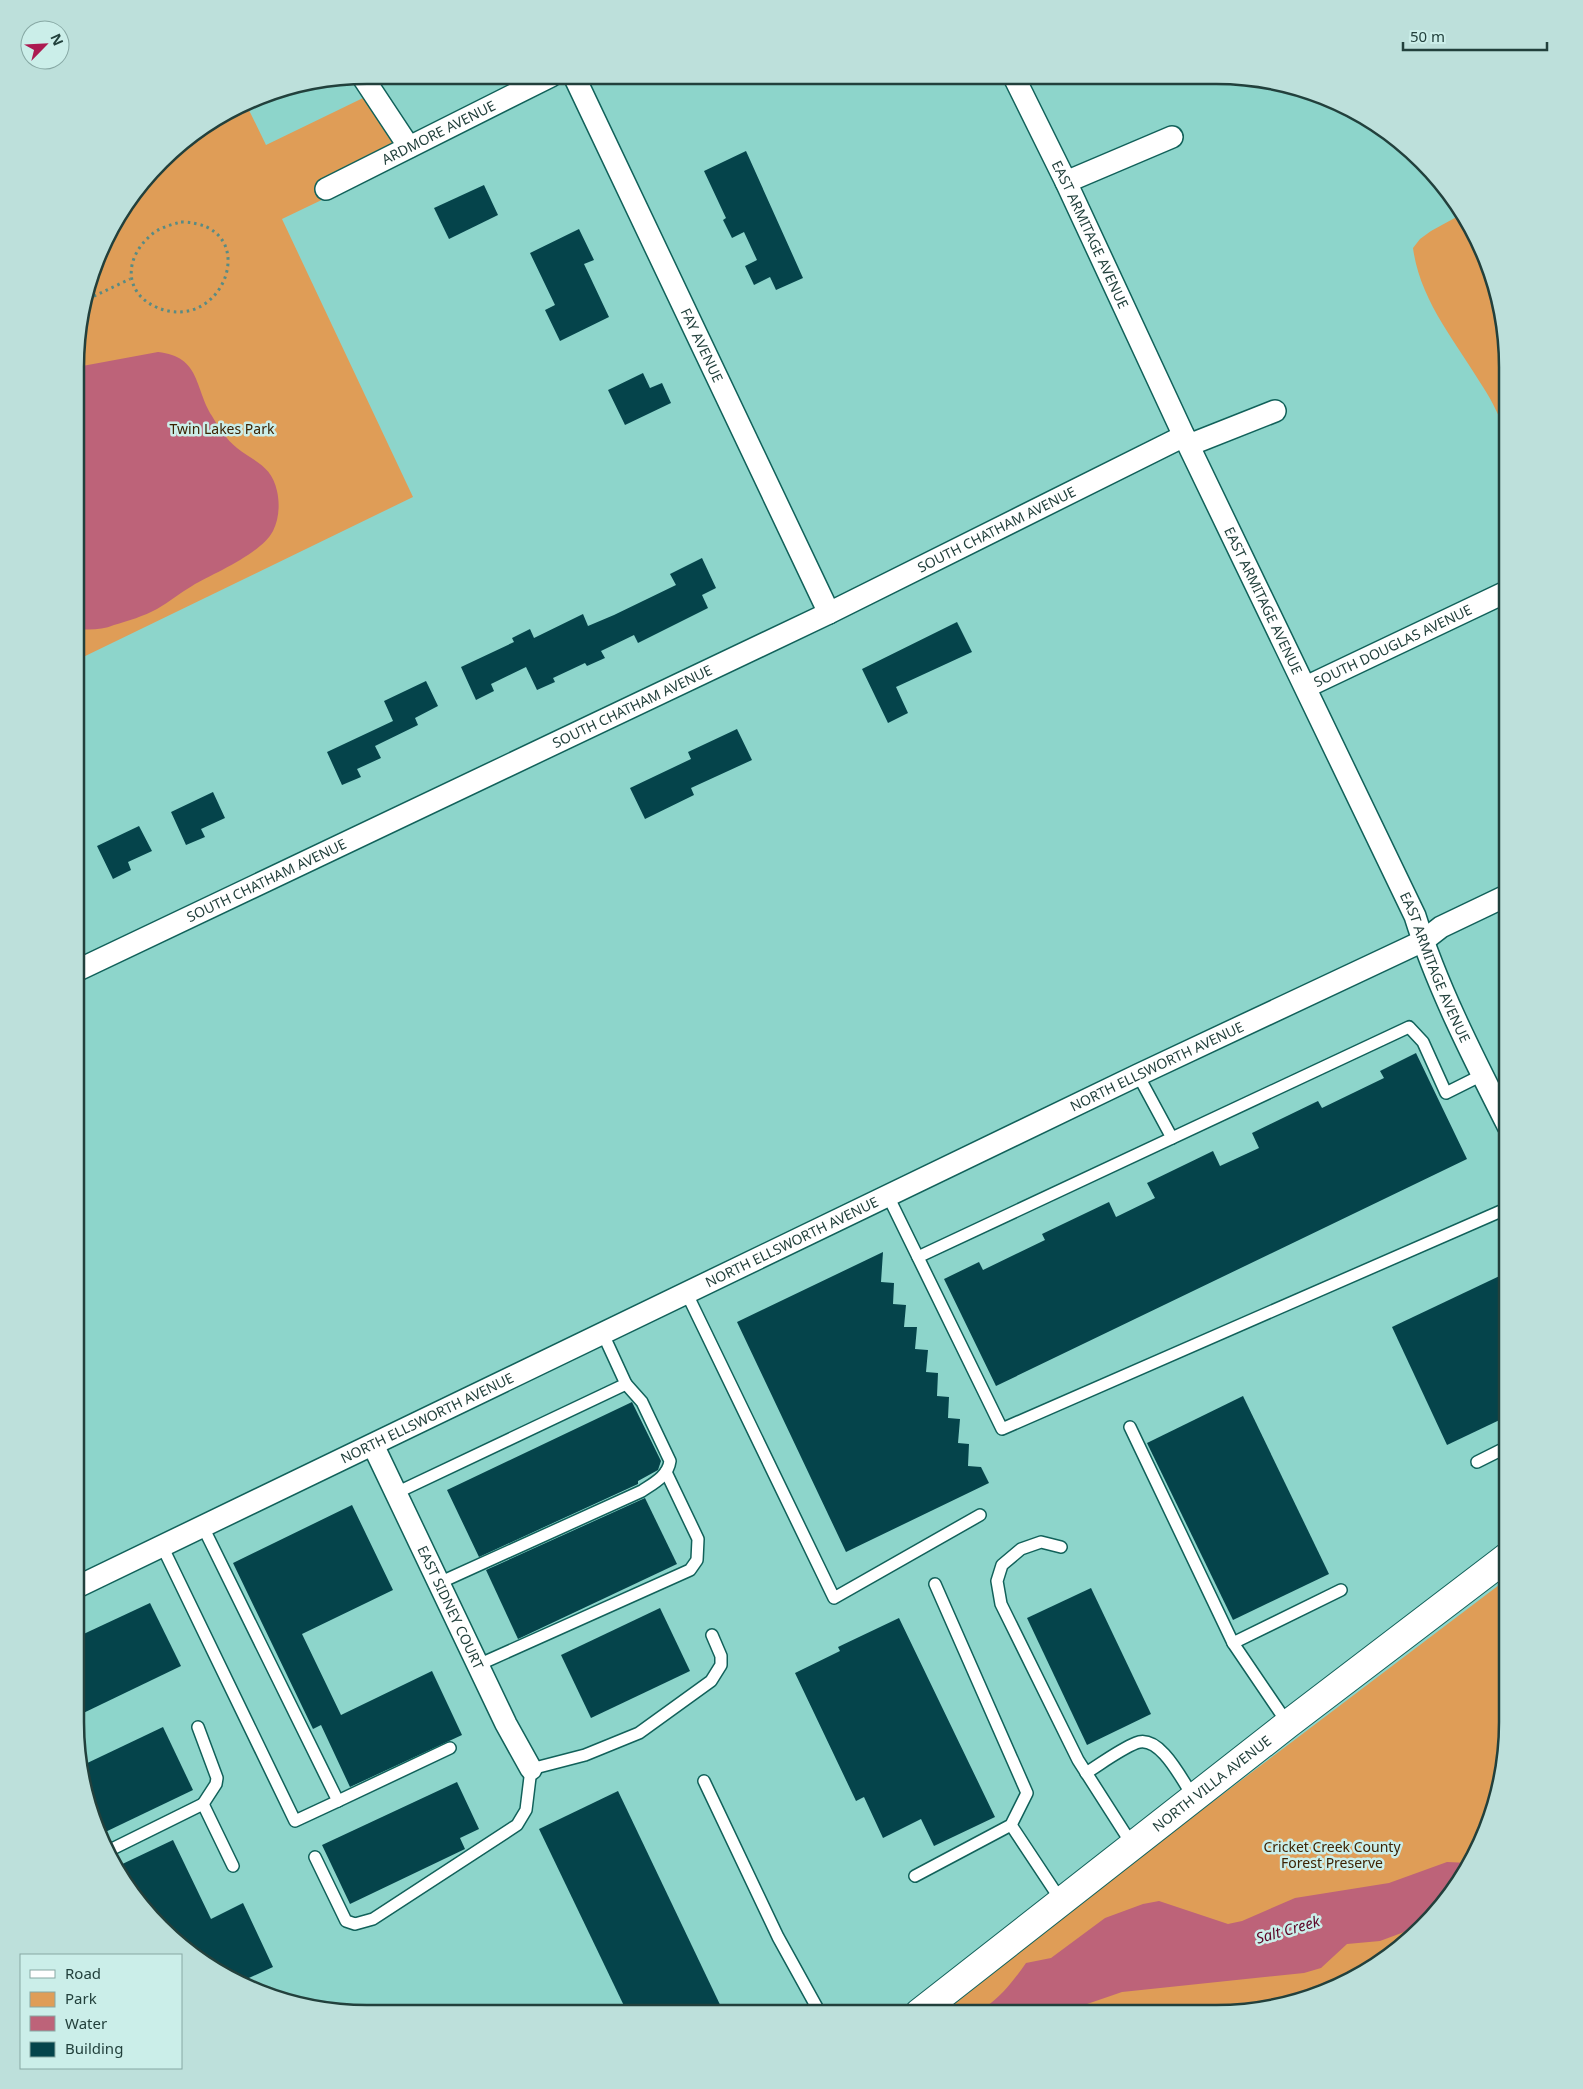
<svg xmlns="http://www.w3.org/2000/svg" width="1583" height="2089" viewBox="0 0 1583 2089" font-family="'Noto Sans',sans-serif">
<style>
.green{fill:#df9d57}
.water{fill:#bd6379}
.building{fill:#05444b}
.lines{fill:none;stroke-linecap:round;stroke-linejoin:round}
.service-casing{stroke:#11615a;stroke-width:14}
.minor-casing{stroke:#11615a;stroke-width:24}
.secondary-casing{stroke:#11615a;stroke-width:30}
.path{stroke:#588b84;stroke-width:3;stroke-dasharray:2.5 4;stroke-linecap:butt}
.service{stroke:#fff;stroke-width:11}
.minor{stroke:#fff;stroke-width:21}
.secondary{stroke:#fff;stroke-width:28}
.labels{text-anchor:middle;stroke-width:5;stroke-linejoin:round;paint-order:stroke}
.street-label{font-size:14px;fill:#22403c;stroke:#cbeee9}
.park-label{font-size:14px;fill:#3c2203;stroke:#cbeee9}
.water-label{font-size:15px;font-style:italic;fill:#5c0527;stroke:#cbeee9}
.rim{fill:none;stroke:#22403c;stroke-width:2.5}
</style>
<rect width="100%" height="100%" fill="#8dd5cb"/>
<g class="green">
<path d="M363,98L405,160L282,219L413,497L77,660L78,328L114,221L175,147L247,106L266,145Z"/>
<path d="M1462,214C1508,282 1508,355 1508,435C1500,419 1493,402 1483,387C1456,342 1420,301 1413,248L1420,239L1431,231Z"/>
<path d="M1507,1579V1742L1493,1816L1459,1884L1409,1941L1345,1984L1291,2004L1216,2014L941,2013L1132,1863Z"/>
</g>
<g class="water">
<path d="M158,352C201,357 194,387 212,416C219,428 226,439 237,448C255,462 272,466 277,491C280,504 279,519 273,531C261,554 214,573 192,586C180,593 169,602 157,609C144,616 128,621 114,625C102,630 90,630 77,629V367Z"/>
<path d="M1447,1862L1469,1863L1459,1884L1423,1925L1380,1941L1347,1944L1321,1968L1304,1973L1122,1992L1058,2014L976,2013C997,2002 1012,1983 1026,1963L1051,1958L1105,1918L1143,1904L1159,1901L1228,1924L1242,1921L1295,1898L1389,1883Z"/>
</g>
<g class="building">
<path d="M746,151L803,278L776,290L770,277L754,285L745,266L757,260L744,232L732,238L723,220L726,218L704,171Z"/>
<path d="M484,185L498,215L449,239L434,208Z"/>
<path d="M579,229L594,260L584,264L609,317L560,341L545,310L555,305L530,253Z"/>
<path d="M643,373L650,388L662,383L671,403L625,425L608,390Z"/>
<path d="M702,558L716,588L702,595L708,608L638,643L634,635L601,651L605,658L587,666L585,663L553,678L555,682L537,690L526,667L491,684L494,691L476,700L461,667L514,642L512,638L530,629L534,638L583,614L588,626L614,615L676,585L670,574Z"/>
<path d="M957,622L972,652L896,687L908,713L888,723L862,669Z"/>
<path d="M426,681L438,706L415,718L418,725L375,746L381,758L357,769L361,777L342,785L327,752L393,721L384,701Z"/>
<path d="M737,729L752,760L691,788L694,795L645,819L630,788L691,759L688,752Z"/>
<path d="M213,792L225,818L201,829L205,837L186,845L171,812Z"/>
<path d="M139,826L152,851L128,862L131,870L113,879L97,846Z"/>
<path d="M1416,1053L1467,1159L996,1386L944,1279L979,1262L983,1270L1045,1240L1042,1234L1109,1202L1116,1217L1155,1198L1147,1183L1213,1151L1220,1166L1259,1148L1252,1133L1318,1101L1322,1108L1384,1078L1380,1071Z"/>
<path d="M883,1252L881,1282L894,1283L893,1304L906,1305L904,1327H917L915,1349L928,1350L926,1372L938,1373L937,1396L949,1397L948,1418L960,1419L958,1443L969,1444L968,1466L981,1467L989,1483L846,1552L737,1322Z"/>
<path d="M1508,1272V1416L1447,1445L1392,1327Z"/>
<path d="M1243,1396L1329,1574L1233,1620L1147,1443Z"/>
<path d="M632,1402L661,1461L658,1470L638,1481V1484L479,1557L447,1490Z"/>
<path d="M645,1498L677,1564L518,1639L486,1570Z"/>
<path d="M352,1505L393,1590L302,1634L341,1715L432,1671L462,1735L350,1787L321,1725L313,1729L233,1563Z"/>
<path d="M1091,1588L1151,1714L1087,1745L1027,1618Z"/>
<path d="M150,1603L181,1666L75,1717V1638Z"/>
<path d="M660,1608L690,1671L591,1718L561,1655Z"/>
<path d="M899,1618L995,1817L934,1846L921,1819L883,1838L864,1797L856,1801L795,1673L840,1651L838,1647Z"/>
<path d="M163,1727L193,1790L99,1835L85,1797L81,1766Z"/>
<path d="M457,1782L479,1829L460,1838L465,1849L350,1904L322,1845Z"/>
<path d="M618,1791L724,2013L627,2012L539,1829Z"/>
<path d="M173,1840L211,1919L243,1903L273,1967L240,1982L204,1965L148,1915L116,1867Z"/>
</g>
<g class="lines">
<defs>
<g id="service">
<path d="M1138,1075L1172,1138"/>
<path d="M888,1196L1002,1429L1508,1208"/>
<path d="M918,1257L1409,1027L1423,1042L1446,1093L1482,1075"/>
<path d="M687,1294L834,1598L980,1515"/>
<path d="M1130,1427L1233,1643L1288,1724"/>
<path d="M1477,1462L1507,1447"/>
<path d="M396,1493L626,1384L603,1334"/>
<path d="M162,1546L295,1821L338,1801L203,1527"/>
<path d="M1061,1547L1041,1542L1021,1549L1002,1565L997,1581L1001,1604L1078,1760L1133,1846"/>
<path d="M439,1583L642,1491C654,1483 668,1476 670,1461L642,1402L626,1384"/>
<path d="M1233,1643L1341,1590"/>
<path d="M478,1665L690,1570L697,1560L698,1539L666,1472"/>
<path d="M198,1727L217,1778L216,1784L203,1804"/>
<path d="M1086,1773C1102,1763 1119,1750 1136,1743C1160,1733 1183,1782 1194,1798"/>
<path d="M704,1781L778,1937L820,2013"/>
<path d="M338,1801L450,1748"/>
<path d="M1011,1825L1062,1902"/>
<path d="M106,1852L203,1804L233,1866"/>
<path d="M315,1857L346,1921L355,1924L373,1919L517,1825L526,1810L531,1769L585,1755L639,1733L711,1681L721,1665V1656L712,1635"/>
<path d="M915,1876L1011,1825L1027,1793L935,1584"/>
</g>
<g id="minor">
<path d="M362,76L409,147"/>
<path id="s1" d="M574,76L829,613"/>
<path id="s2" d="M1014,77L1066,182L1184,436L1415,916C1437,987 1474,1059 1508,1126"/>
<path d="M1066,182L1172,137"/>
<path id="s3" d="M326,189L551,76"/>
<path d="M1189,445L1275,411"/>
<path id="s4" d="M1306,687L1508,591"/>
<path id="s5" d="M76,971L829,613L1184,436"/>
<path id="s6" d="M373,1445L506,1724L531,1769"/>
<path id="s7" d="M75,1588L1138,1075L1423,941L1441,927L1508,895"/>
</g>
<g id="secondary">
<path id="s8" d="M919,2013L1288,1724L1507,1557"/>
</g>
</defs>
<use href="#service" class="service-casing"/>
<use href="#minor" class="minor-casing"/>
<use href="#secondary" class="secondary-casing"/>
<g class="path">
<path d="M181,222C265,223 224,337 156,307C123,292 125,258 150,236C158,228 170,225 181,222Z"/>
<path d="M88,299L130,279"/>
</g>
<use href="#service" class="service"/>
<use href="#minor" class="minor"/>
<use href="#secondary" class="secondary"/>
</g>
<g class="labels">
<g class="street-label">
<text dy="5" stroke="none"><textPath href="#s3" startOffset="126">ARDMORE AVENUE</textPath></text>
<text dy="5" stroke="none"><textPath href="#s2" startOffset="175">EAST ARMITAGE AVENUE</textPath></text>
<text dy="5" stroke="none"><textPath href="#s1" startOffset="298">FAY AVENUE</textPath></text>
<text dy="5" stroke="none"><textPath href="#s5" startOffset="1021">SOUTH CHATHAM AVENUE</textPath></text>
<text dy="5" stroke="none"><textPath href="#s2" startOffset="580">EAST ARMITAGE AVENUE</textPath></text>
<text dy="5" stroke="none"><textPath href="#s4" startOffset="96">SOUTH DOUGLAS AVENUE</textPath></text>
<text dy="5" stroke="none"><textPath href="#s5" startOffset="616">SOUTH CHATHAM AVENUE</textPath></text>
<text dy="5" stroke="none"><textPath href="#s5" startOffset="211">SOUTH CHATHAM AVENUE</textPath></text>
<text dy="5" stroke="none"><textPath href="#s2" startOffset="985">EAST ARMITAGE AVENUE</textPath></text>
<text dy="5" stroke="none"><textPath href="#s7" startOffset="1201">NORTH ELLSWORTH AVENUE</textPath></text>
<text dy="5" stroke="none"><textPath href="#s7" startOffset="796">NORTH ELLSWORTH AVENUE</textPath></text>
<text dy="5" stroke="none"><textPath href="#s7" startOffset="391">NORTH ELLSWORTH AVENUE</textPath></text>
<text dy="5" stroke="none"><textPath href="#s6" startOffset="180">EAST SIDNEY COURT</textPath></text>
<text dy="5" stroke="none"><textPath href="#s8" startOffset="372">NORTH VILLA AVENUE</textPath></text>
</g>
<g class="park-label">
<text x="222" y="434">Twin Lakes Park</text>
<text x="1332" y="1852">Cricket Creek County<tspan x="1332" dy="16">Forest Preserve</tspan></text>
</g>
<g class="water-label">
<text transform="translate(1288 1930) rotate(-16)" y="5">Salt Creek</text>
</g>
</g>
<path d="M0 0H1583V2089H0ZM367 84H1216A283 283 0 0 1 1499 367V1722A283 283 0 0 1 1216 2005H367A283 283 0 0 1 84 1722V367A283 283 0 0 1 367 84Z" fill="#bde0db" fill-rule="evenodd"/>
<path class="rim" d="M367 84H1216A283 283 0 0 1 1499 367V1722A283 283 0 0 1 1216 2005H367A283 283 0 0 1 84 1722V367A283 283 0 0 1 367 84Z"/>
<rect x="20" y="1954" width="162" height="115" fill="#cbeee9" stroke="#87a8a4"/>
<rect x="30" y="1970" width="25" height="8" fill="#ffffff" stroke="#87a8a4"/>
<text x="65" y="1979" font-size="15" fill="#22403c">Road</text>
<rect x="30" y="1992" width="25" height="15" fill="#df9d57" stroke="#87a8a4"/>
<text x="65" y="2004" font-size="15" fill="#22403c">Park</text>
<rect x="30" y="2016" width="25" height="15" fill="#bd6379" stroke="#87a8a4"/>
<text x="65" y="2029" font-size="15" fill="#22403c">Water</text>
<rect x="30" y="2042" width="25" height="15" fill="#05444b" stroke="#87a8a4"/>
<text x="65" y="2054" font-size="15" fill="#22403c">Building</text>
<g transform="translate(45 45) rotate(66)"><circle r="24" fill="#cbeee9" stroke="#87a8a4"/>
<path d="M0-4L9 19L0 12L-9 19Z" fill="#ac1a51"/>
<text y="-8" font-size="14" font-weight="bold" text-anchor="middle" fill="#22403c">N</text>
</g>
<path d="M1403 42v8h144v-8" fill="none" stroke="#22403c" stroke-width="2.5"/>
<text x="1410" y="42" font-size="15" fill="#22403c" stroke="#cbeee9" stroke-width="4" paint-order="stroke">50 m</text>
</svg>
